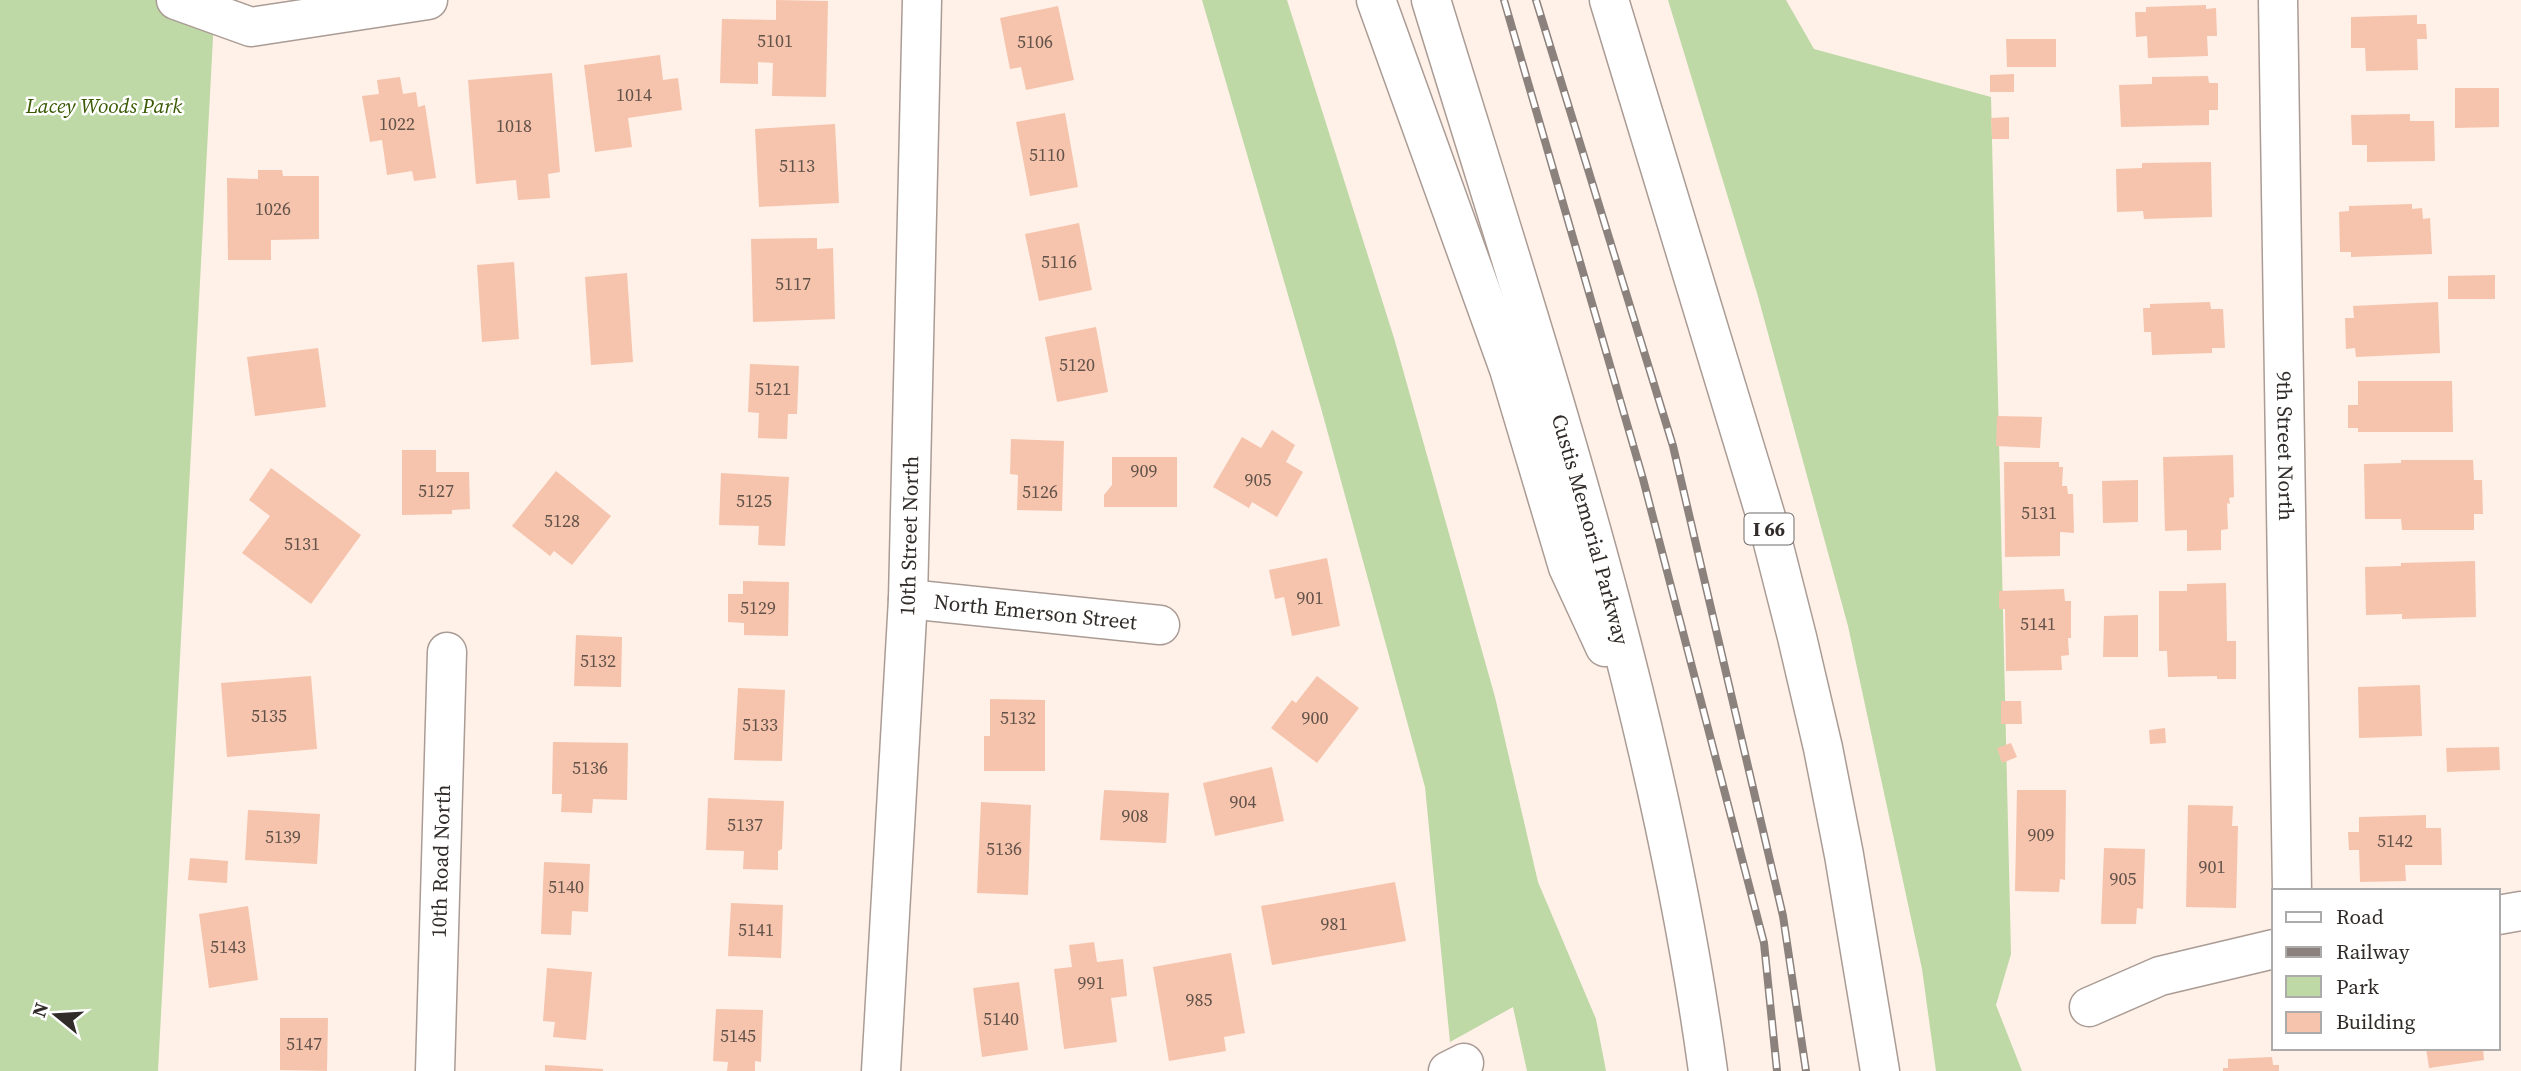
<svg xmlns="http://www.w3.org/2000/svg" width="2521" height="1071" viewBox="0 0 2521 1071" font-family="'Source Serif 4',serif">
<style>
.green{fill:#bed8a6}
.building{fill:#f6c4ac}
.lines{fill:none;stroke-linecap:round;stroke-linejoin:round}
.minor-casing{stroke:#aa9c95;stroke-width:41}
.highway-casing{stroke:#aa9c95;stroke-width:41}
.minor{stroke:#fff;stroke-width:38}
.highway{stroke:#fff;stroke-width:38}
.rail-casing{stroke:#8c827d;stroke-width:8}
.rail{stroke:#fff;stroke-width:5;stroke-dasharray:16;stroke-linecap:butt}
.labels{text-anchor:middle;stroke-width:5;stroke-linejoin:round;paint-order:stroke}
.number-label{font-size:18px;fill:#62524a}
.shield{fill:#fff;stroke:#6f6b69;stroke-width:2}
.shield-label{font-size:19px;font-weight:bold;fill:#312c29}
.park-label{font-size:21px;font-style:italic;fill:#395a03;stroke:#fff}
.street-label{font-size:21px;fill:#312c29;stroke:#fff}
</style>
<rect width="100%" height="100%" fill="#fff0e8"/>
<g class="green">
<path d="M0,0H215L158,1071H0Z"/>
<path d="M1202,0H1287L1394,338L1495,697L1538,882L1596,1019L1606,1071H1527L1513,1007L1450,1042L1425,787L1321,408Z"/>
<path d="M1668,0H1786L1814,49L1991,97L2011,954L1996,1005L2022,1071H1936L1922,969L1848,626L1757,293Z"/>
</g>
<g class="building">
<path d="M776,0L828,1L826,97L772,96L773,63L758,62V84L720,83L722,19L776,20Z"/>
<path d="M2206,5V9L2216,8L2217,36H2207L2208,56L2148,58L2147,36L2136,37L2135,12H2146V7Z"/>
<path d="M1058,6L1074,80L1026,90L1021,67L1010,69L1000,18Z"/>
<path d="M2417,15V24H2426L2427,39H2417L2418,70L2366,71L2365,48H2351V17Z"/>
<path d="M2006,39H2056V67H2007Z"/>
<path d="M660,55L663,80L678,78L682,110L628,118L632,147L595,152L584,65Z"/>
<path d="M552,73L560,172L548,174L550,198L518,200L516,180L476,184L468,80Z"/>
<path d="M2014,74V92H1990V75Z"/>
<path d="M2208,76L2209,83H2218V110H2209V125L2121,127L2119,85L2152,84V77Z"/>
<path d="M400,77L403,94L416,92L418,107L425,105L436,178L414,181L412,171L387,175L382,140L370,142L362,96L379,94L377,80Z"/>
<path d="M2455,88H2499V127L2455,128Z"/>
<path d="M1065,113L1078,187L1030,196L1016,122Z"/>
<path d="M2410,114V121H2434L2435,161L2367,162V145H2352L2351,115Z"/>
<path d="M2009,117V139H1992L1991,118Z"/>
<path d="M835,124L839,203L759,207L755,129Z"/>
<path d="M2211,162L2212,217L2144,219L2143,211L2117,212L2116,169L2142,168V163Z"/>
<path d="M258,170H282L283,176H319V239L271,240V260H228L227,178L258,179Z"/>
<path d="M2412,204V209L2422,208L2423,219L2430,218L2432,254L2351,257V252H2340L2339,212L2349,211V206Z"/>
<path d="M1079,223L1092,290L1039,301L1025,234Z"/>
<path d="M817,238V249L833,248L835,319L753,322L751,239Z"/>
<path d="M514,262L519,339L482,342L477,265Z"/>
<path d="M627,273L633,362L591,365L585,277Z"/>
<path d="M2495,275V299H2448V276Z"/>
<path d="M2210,302L2211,309H2223L2225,348H2212V353L2152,355L2151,332H2144L2143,308H2150V304Z"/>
<path d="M2438,302L2440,353L2356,357L2355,348L2346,349L2345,318H2354L2353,306Z"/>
<path d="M1096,327L1108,392L1057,402L1045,337Z"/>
<path d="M318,348L326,407L255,416L247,357Z"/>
<path d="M750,364L799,366L797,414H788L787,439L758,438L759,413L748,412Z"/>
<path d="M2358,381H2452L2453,432H2358V428H2348V405H2358Z"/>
<path d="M1997,416L2042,417L2040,448L1996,446Z"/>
<path d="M1272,430L1295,445L1286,462L1303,472L1277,517L1252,502L1249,508L1213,487L1242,437L1261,448Z"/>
<path d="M1011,439L1064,441L1062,511L1017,510L1018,475L1010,474Z"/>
<path d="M402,450H436V472H469L470,509L452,510V514L402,515Z"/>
<path d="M2233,455L2234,497L2229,498L2230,504L2227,503L2228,529L2221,530V550L2187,551V530L2165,531L2163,457Z"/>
<path d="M1112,457H1177V507H1104V495L1112,485Z"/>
<path d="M2401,460H2473L2474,480H2482L2483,514H2474V530H2402L2401,519H2365L2364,464L2401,463Z"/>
<path d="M2004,462H2059V467H2063L2062,486H2067L2068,494H2073L2074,533L2060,532V556L2005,557Z"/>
<path d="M271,468L361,535L311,604L242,553L270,516L249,500Z"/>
<path d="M556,471L611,516L572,565L554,551L550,556L512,526Z"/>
<path d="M721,473L789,477L785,546L758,545L759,526L719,525Z"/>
<path d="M2138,480V522L2103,523L2102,481Z"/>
<path d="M1327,558L1340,626L1292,636L1284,597L1275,599L1269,570Z"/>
<path d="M2475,561L2476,617L2402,619V614L2366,615L2365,567L2401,566V563Z"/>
<path d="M743,581L789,582L788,636L744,635V623L728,622V594H743Z"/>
<path d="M2226,583L2227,641H2236V679H2217V676L2168,677L2167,651H2159V591H2187V584Z"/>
<path d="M2064,589L2065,601H2071V638H2068L2069,655L2061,656L2062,670L2006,671L2005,609H1999V591Z"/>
<path d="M2138,615V657H2103L2104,616Z"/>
<path d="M576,635L622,637L621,687L574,686Z"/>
<path d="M311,676L317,749L227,757L221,683Z"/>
<path d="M1317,676L1359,708L1317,763L1271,728L1292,700L1296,703Z"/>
<path d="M2420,685L2422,736L2359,738L2358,687Z"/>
<path d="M738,688L785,690L782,761L734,760Z"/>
<path d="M990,699L1045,700V771H984V736H990Z"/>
<path d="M2001,701H2021L2022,724H2001Z"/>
<path d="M2165,728L2166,743L2150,744L2149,730Z"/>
<path d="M553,742L628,743L627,800L593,799L592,813L561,812L562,794H552Z"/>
<path d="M2011,743L2017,757L2002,763L1997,748Z"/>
<path d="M2499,747L2500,770L2447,772L2446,748Z"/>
<path d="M1272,767L1284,821L1215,836L1203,783Z"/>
<path d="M1104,790L1169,793L1166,843L1100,840Z"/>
<path d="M2017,790H2066L2065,880L2060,879L2059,892L2015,891Z"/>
<path d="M708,798L784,801L782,849L778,851V870L743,869L744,851L706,850Z"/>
<path d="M981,802L1031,805L1028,895L977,893Z"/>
<path d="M2188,805L2233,806L2232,826H2238L2236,908L2186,907Z"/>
<path d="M248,810L320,814L317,864L245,860Z"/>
<path d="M2426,815V828H2441L2442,865H2405L2406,881L2360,882L2359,850H2349L2348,832H2359V817Z"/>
<path d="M2104,848L2145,849L2143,909L2137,908L2136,924H2101Z"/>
<path d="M190,858L228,861L227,883L188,880Z"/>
<path d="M544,862L590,864L588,912L572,911L571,935L541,934Z"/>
<path d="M1395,882L1406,941L1272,965L1261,906Z"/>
<path d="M731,903L783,905L781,958L728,956Z"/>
<path d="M248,906L258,980L209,988L199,914Z"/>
<path d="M1094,942L1097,962L1123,959L1127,996L1111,998L1117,1042L1064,1049L1054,969L1072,967L1069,945Z"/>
<path d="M1231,953L1245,1033L1224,1037L1226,1051L1169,1061L1153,967Z"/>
<path d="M547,968L592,972L586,1040L553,1037L555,1022L543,1021Z"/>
<path d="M1019,982L1028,1050L982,1057L973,988Z"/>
<path d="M716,1009L763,1010L761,1062L755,1061V1071H727L728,1062L713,1061Z"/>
<path d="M280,1018H328L327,1071L280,1070Z"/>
<path d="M2426,1048H2483L2484,1060L2429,1068Z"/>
<path d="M2272,1057L2273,1065H2279V1071H2223V1068H2228V1059Z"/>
<path d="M545,1065L603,1069V1071H545Z"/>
</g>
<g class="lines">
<defs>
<g id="minor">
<path d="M176,0L251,27L428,0"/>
<path id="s1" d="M2278,0L2292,891"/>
<path id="s2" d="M908,599L1160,625"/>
<path d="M2498,915L2521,911"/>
<path d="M2089,1007L2160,976L2274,949"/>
<path id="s3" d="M435,1071L447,652"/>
<path id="s4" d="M881,1071L908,599L922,0"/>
<path d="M1448,1071L1464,1063"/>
</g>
<g id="highway">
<path d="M1376,0L1509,369L1568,567L1605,647"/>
<path id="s5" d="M1431,0C1539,353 1658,704 1708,1071"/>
<path d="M1609,0L1769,527L1797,637L1823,748L1844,855L1880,1071"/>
</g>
</defs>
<use href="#minor" class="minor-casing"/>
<use href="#highway" class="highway-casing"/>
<use href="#minor" class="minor"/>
<use href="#highway" class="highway"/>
<defs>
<g id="rail">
<path d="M1504,0L1643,479L1764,943L1777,1071"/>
<path d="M1536,0L1673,446L1783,916L1806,1071"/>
</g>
</defs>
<use href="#rail" class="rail-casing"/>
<use href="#rail" class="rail"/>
</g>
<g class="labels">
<g class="number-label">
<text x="775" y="47">5101</text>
<text x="1035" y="48">5106</text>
<text x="634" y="101">1014</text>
<text x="397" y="130">1022</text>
<text x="514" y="132">1018</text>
<text x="1047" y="161">5110</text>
<text x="797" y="172">5113</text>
<text x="273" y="215">1026</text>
<text x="1059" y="268">5116</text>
<text x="793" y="290">5117</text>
<text x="1077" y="371">5120</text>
<text x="773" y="395">5121</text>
<text x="1144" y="477">909</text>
<text x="1258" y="486">905</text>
<text x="436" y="497">5127</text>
<text x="1040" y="498">5126</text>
<text x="754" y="507">5125</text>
<text x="2039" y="519">5131</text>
<text x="562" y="527">5128</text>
<text x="302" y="550">5131</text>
<text x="1310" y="604">901</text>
<text x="758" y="614">5129</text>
<text x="2038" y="630">5141</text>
<text x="598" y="667">5132</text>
<text x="269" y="722">5135</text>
<text x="1018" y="724">5132</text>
<text x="1315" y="724">900</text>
<text x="760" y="731">5133</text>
<text x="590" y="774">5136</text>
<text x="1243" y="808">904</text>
<text x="1135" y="822">908</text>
<text x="745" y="831">5137</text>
<text x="2041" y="841">909</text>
<text x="283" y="843">5139</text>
<text x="2395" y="847">5142</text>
<text x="1004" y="855">5136</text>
<text x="2212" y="873">901</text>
<text x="2123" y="885">905</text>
<text x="566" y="893">5140</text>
<text x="1334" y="930">981</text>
<text x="756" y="936">5141</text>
<text x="228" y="953">5143</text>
<text x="1091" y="989">991</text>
<text x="1199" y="1006">985</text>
<text x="1001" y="1025">5140</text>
<text x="738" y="1042">5145</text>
<text x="304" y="1050">5147</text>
</g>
<rect class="shield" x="1744.5" y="513.5" width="49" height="31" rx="5"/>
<g class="shield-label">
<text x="1769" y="536">I 66</text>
</g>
<g class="park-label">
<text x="104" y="113">Lacey Woods Park</text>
</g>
<g class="street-label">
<text dy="7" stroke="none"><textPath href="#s1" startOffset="446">9th Street North</textPath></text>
<text dy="7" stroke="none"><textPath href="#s5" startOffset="553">Custis Memorial Parkway</textPath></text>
<text dy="7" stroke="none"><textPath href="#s4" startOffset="536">10th Street North</textPath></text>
<text dy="7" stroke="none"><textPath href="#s2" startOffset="128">North Emerson Street</textPath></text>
<text dy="7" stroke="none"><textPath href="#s3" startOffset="210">10th Road North</textPath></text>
</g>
</g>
<rect x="2272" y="889" width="228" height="161" fill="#ffffff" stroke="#adaba9" stroke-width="2"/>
<rect x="2286" y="912" width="35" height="10" fill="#ffffff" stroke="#adaba9" stroke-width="2"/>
<text x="2336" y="924" font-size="21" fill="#312c29">Road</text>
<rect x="2286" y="947" width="35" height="10" fill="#8c827d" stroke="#adaba9" stroke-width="2"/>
<text x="2336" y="959" font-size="21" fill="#312c29">Railway</text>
<rect x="2286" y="976" width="35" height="21" fill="#bed8a6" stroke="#adaba9" stroke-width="2"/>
<text x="2336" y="994" font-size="21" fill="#312c29">Park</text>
<rect x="2286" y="1012" width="35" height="21" fill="#f6c4ac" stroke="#adaba9" stroke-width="2"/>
<text x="2336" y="1029" font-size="21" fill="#312c29">Building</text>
<g transform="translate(56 1015) rotate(288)" stroke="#ffffff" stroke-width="5" paint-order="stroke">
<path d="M0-5L12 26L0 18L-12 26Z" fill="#312c29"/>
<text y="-10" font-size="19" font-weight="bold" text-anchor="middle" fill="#312c29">N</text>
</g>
</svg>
